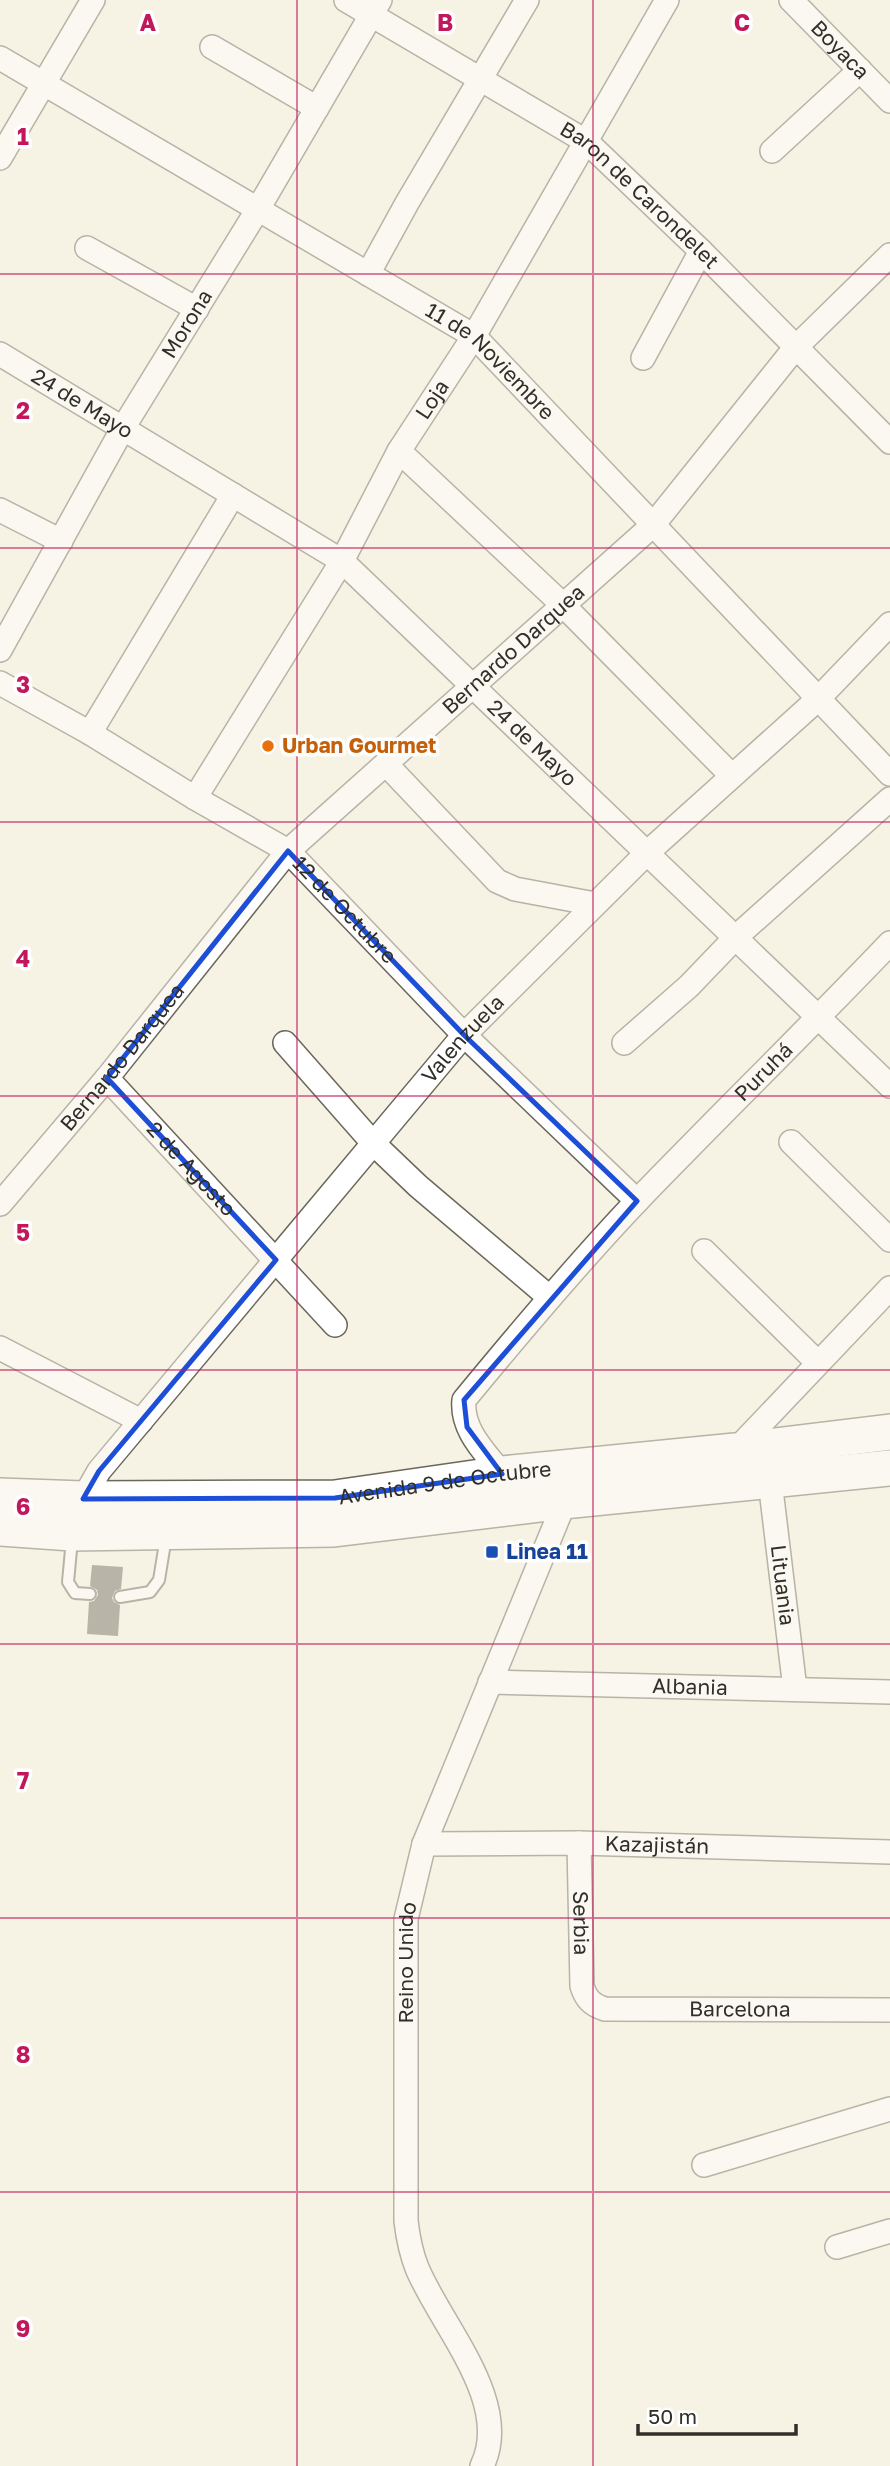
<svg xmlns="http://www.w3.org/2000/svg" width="890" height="2466" viewBox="0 0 890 2466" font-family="'Golos Text',sans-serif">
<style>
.building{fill:#6e6b5f}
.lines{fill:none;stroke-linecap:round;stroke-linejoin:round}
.lane-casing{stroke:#6b675b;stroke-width:14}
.street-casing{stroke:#6b675b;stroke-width:26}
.primary-casing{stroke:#6b675b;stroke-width:38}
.lane{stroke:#fff;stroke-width:10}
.street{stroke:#fff;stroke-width:23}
.primary{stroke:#fff;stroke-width:35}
.marked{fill:none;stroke:#1d4ed8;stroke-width:5;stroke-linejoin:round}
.grid{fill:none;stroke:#c2185b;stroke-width:2;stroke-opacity:0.55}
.food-dot{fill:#e8710a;stroke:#fff;stroke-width:2.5}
.transit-dot{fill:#1a4fb4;stroke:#fff;stroke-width:2.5}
.labels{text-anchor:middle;stroke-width:7;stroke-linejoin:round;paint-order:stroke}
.street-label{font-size:21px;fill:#312f2a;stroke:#fff}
.food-label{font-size:21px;font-weight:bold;fill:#c56008;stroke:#fff;text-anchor:start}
.transit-label{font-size:21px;font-weight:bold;fill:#164399;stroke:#fff;text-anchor:start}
.grid-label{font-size:23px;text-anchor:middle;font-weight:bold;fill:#c2185b;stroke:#fff;stroke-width:7;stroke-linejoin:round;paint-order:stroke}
</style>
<rect width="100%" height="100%" fill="#f6f2e4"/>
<path class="building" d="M92,1565L123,1567L121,1589L115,1591L112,1598L114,1602L120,1605L118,1636L87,1634L89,1602L94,1601L98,1595L97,1590L90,1586Z"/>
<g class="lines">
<defs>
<g id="lane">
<path d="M72,1539L68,1582L75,1593L90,1594"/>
<path d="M120,1597L150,1592L159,1580L166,1537"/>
</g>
<g id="street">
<path id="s1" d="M346,0L587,142L701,251L890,442"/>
<path id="s2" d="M791,0L890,101"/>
<path d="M212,47L317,108"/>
<path id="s3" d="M0,58L474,336L890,774"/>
<path d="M772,151L860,70"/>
<path d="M0,158L93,0"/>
<path d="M87,248L197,309"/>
<path d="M368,274L407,203L527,0"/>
<path id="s4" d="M0,354L342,561L890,1086"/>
<path d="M643,358L701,251"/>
<path d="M399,451L563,605L732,776"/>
<path d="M0,510L61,541"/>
<path id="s5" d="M0,650L123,428L258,209L380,0"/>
<path id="s6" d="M0,683L90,733L195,798L288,851L464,1035L637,1201"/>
<path d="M90,733L233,495"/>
<path d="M386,764L497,881L515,889L595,904"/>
<path id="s7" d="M195,798L342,561L399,451L474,336L667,0"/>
<path d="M285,1043L373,1143L418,1186L549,1297"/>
<path d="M624,1043L689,986L736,937L890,799"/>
<path id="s8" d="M107,1078L335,1325"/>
<path d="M791,1142L890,1240"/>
<path id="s9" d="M0,1204L107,1078L288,851L653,525L795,348L890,255"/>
<path d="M704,1251L818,1363"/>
<path d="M0,1348L141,1421"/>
<path d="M735,1451L890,1288"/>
<path id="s10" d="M502,1474C485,1452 461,1430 464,1400C520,1332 577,1264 638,1200C721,1114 807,1030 890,943"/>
<path id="s11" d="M770,1481L795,1689"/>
<path id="s12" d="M83,1499L99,1471L464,1035L648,852L818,699L890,624"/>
<path id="s13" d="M490,1682L890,1692"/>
<path id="s14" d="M579,1843L582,1986C586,1999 592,2005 605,2009L890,2010"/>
<path id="s15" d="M424,1844L579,1843L890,1852"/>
<path d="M704,2165L890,2109"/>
<path d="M837,2247L890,2231"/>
<path id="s16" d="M482,2466C513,2402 441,2326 417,2268C411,2253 408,2238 406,2221V1919L424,1844L565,1501L566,1490"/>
</g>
<g id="primary">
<path id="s17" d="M0,1496L83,1499L335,1498L502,1474L735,1451L890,1432"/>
<path d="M0,1528L72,1533L334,1529L565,1501L890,1468"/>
</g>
</defs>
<use href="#lane" class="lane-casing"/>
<use href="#street" class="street-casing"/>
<use href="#primary" class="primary-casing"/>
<use href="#lane" class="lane"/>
<use href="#street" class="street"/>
<use href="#primary" class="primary"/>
</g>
<path d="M0 0H890V2466H0ZM288,851L464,1035L637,1201L464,1400L467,1427L502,1474L335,1498L83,1499L99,1471L276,1260L107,1078Z" fill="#f6f2e4" fill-opacity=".55" fill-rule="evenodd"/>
<path class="marked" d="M288,851L464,1035L637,1201L464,1400L467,1427L502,1474L335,1498L83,1499L99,1471L276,1260L107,1078Z"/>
<path class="grid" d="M297,0V2466M593,0V2466M0,274H890M0,548H890M0,822H890M0,1096H890M0,1370H890M0,1644H890M0,1918H890M0,2192H890"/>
<circle class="food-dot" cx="268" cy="746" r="7"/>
<rect class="transit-dot" x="485" y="1545" width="14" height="14" rx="3.5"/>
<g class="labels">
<g class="street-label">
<text dy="7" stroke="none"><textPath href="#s2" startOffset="70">Boyaca</textPath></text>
<text dy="7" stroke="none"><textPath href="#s1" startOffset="354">Baron de Carondelet</textPath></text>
<text dy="7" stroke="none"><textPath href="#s5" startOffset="376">Morona</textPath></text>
<text dy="7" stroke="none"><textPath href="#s3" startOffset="578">11 de Noviembre</textPath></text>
<text dy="7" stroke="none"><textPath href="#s7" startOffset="464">Loja</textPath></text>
<text dy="7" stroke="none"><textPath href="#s4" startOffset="96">24 de Mayo</textPath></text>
<text dy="7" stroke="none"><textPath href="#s9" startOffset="758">Bernardo Darquea</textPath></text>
<text dy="7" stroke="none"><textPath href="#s4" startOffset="663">24 de Mayo</textPath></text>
<text dy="7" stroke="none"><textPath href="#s6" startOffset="415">12 de Octubre</textPath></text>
<text dy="7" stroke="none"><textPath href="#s12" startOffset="597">Valenzuela</textPath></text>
<text dy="7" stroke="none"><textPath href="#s9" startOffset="191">Bernardo Darquea</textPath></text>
<text dy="7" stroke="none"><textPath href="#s10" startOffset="530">Puruhá</textPath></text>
<text dy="7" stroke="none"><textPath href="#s8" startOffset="124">2 de Agosto</textPath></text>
<text dy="7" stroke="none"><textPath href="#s17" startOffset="446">Avenida 9 de Octubre</textPath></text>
<text dy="7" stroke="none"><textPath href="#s11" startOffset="105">Lituania</textPath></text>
<text dy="7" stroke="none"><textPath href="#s13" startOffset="200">Albania</textPath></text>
<text dy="7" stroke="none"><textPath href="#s15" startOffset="233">Kazajistán</textPath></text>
<text dy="7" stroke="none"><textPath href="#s14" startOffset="80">Serbia</textPath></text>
<text dy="7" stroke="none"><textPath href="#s16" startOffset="523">Reino Unido</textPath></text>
<text dy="7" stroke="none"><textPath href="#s14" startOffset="312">Barcelona</textPath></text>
</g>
<g class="food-label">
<text x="282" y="753">Urban Gourmet</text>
</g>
<g class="transit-label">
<text x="506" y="1559">Linea 11</text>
</g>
</g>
<g class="grid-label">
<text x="148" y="31">A</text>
<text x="445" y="31">B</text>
<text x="742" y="31">C</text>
<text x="23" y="145">1</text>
<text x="23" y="419">2</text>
<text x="23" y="693">3</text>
<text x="23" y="967">4</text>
<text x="23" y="1241">5</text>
<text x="23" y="1515">6</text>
<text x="23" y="1789">7</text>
<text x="23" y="2063">8</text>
<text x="23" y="2337">9</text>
</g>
<path d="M638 2424v10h158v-10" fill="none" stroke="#312f2a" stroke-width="3.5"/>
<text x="648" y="2424" font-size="21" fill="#312f2a" stroke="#ffffff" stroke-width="5" paint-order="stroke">50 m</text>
</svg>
